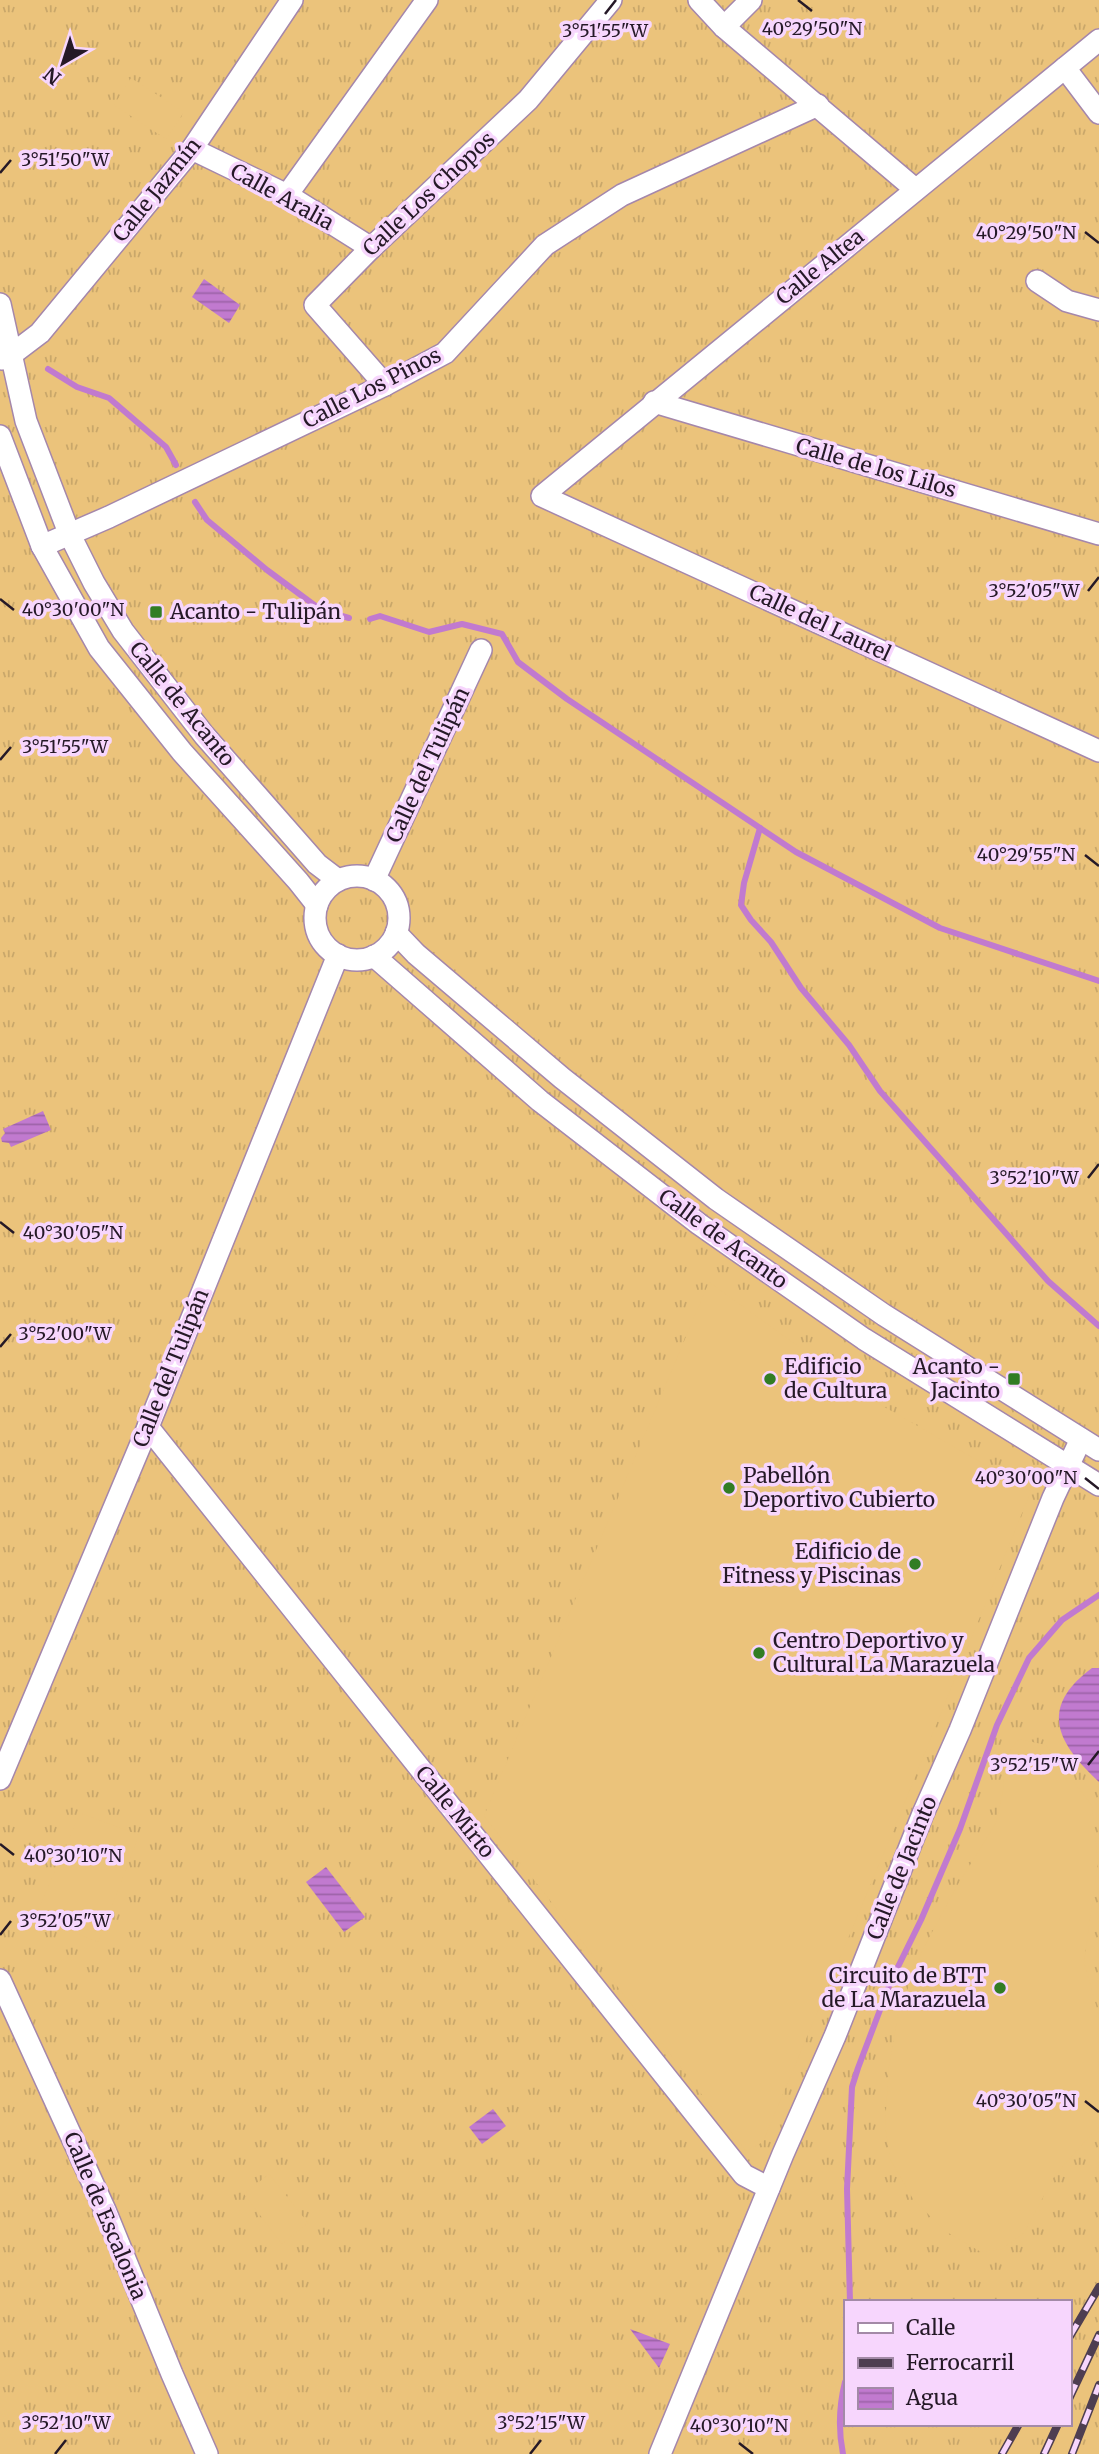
<svg xmlns="http://www.w3.org/2000/svg" width="1099" height="2454" viewBox="0 0 1099 2454" font-family="Merriweather,serif">
<style>
.grass{fill:url(#grass-tufts);fill-rule:evenodd}
.garden{fill:#ebc37b}
.water{fill:url(#water-rules)}
.lines{fill:none;stroke-linecap:round;stroke-linejoin:round}
.stream{stroke:#c17acf;stroke-width:6}
.street-casing{stroke:#a587ab;stroke-width:24}
.street{stroke:#fff;stroke-width:21}
.rail-casing{stroke:#4e3e51;stroke-width:8}
.rail{stroke:#f7d6fd;stroke-width:5;stroke-dasharray:16;stroke-linecap:butt}
.ticks{fill:none;stroke:#251927;stroke-width:2.5}
.poi-dot{fill:#327d24;stroke:#f7d6fd;stroke-width:2.5}
.labels{text-anchor:middle;stroke-width:7;stroke-linejoin:round;paint-order:stroke}
.street-label{font-size:21px;fill:#251927;stroke:#f7d6fd}
.poi-label{font-size:21px;fill:#251927;stroke:#f7d6fd;text-anchor:start}
.ticks-label{font-size:18px;text-anchor:middle;fill:#251927;stroke:#f7d6fd;stroke-width:7;stroke-linejoin:round;paint-order:stroke}
</style>
<defs>
<pattern id="grass-tufts" width="24" height="20" patternUnits="userSpaceOnUse" patternTransform="scale(1.75)"><rect width="24" height="20" fill="#ebc37b"/><path d="M3 7l-1-3M5 7V3M7 7l1-3M15 17l-1-3M17 17v-4M19 17l1-3" fill="none" stroke="#c9a76a"/></pattern>
<pattern id="water-rules" width="6" height="5" patternUnits="userSpaceOnUse" patternTransform="scale(1.75)"><rect width="6" height="5" fill="#c17acf"/><path d="M0 2.5h6" fill="none" stroke="#9d63a8"/></pattern>
</defs>
<rect width="100%" height="100%" fill="#eacaf0"/>
<path class="grass" d="M0,0H1099V2454H0ZM845,2302H1069V2424H845Z"/>
<g class="garden">
<path d="M131,78L184,112L166,139L114,105Z"/>
<path d="M709,1282L874,1401L1031,1491L900,1814L763,2142L746,2151L484,1816Z"/>
<path d="M1019,1739L1046,1745L1092,1806L1098,1862L1084,1962L1099,2016V2126L1055,2175L1024,2233L1002,2249L981,2252L945,2231L913,2199L890,2159L885,2125L889,2067L898,2014L923,1949L957,1886L996,1823L1003,1791L1004,1758Z"/>
<path d="M80,1813L139,1835L98,1942L35,1917Z"/>
<path d="M269,2174L308,2223L282,2244L244,2194Z"/>
</g>
<g class="water">
<path d="M204,279L240,305L229,323L192,297Z"/>
<path d="M43,1111L51,1130L11,1147L9,1143L2,1142L1,1138L5,1133L3,1129Z"/>
<path d="M1092,1668H1099V1782C1057,1743 1038,1708 1092,1668Z"/>
<path d="M326,1867L365,1917L344,1932L306,1882Z"/>
<path d="M493,2109L506,2126L482,2144L469,2127Z"/>
<path d="M630,2329L670,2344L659,2368Z"/>
</g>
<g class="lines">
<g class="stream">
<path d="M48,369L77,387L109,398L166,447L176,465"/>
<path d="M195,502L207,520L267,570L321,610L349,618"/>
<path d="M370,619L380,616L429,632L462,624L502,634L518,662L567,699L796,852L940,928L1099,981"/>
<path d="M760,828L744,883L741,905L751,920L771,942L801,988L849,1045L880,1091L1048,1281L1099,1326"/>
<path d="M850,2302L847,2189L852,2087L858,2068L891,1981L921,1920L960,1829L997,1725L1029,1658L1062,1620L1099,1595"/>
<path d="M843,2454C838,2429 839,2406 845,2382"/>
</g>
<defs>
<g id="street">
<path d="M699,0L724,27L915,189"/>
<path d="M724,27L751,0"/>
<path d="M1099,40L542,496L1099,751"/>
<path d="M1065,68L1099,113"/>
<path d="M192,149L287,195L371,248"/>
<path d="M287,195L427,0"/>
<path d="M1037,281L1067,301L1099,310"/>
<path d="M0,304L26,421L69,533L94,583L123,631L204,735L317,864L338,880"/>
<path d="M2,359L11,355L40,333L192,149L292,0"/>
<path d="M385,385L315,305L371,248L528,100L611,0"/>
<path d="M654,402L1099,534"/>
<path d="M0,436L42,546L99,648L182,752L298,881L317,905"/>
<path d="M42,546L109,517L385,385L445,353L545,245L622,195L818,105"/>
<circle cx="357" cy="918" r="42"/>
<path d="M374,880L481,650"/>
<path d="M396,933L416,954L562,1078L716,1199L884,1315L1099,1450"/>
<path d="M374,956L540,1101L699,1224L864,1339L1099,1485"/>
<path d="M148,1427L744,2175L769,2188"/>
<path d="M0,1779L148,1427L338,955"/>
<path d="M0,1980L105,2210L172,2374L207,2454"/>
<path d="M660,2454L783,2154L835,2036L922,1816L960,1730L1053,1498L1081,1439"/>
</g>
</defs>
<use href="#street" class="street-casing"/>
<use href="#street" class="street"/>
<defs>
<g id="rail">
<path d="M1069,2338L1099,2287"/>
<path d="M1069,2399L1099,2335"/>
<path d="M1002,2454L1019,2424"/>
<path d="M1044,2454L1058,2424"/>
<path d="M1072,2454L1099,2385"/>
</g>
</defs>
<use href="#rail" class="rail-casing"/>
<use href="#rail" class="rail"/>
</g>
<path class="ticks" d="M798,0L812,11M605,14L616,0M0,173L11,160M1085,232L1099,243M1088,591L1099,577M0,599L14,610M0,760L11,747M1085,855L1099,866M1088,1178L1099,1164M0,1222L14,1233M0,1347L11,1334M1085,1478L1099,1489M1088,1765L1099,1751M0,1844L14,1855M0,1935L11,1921M1085,2101L1099,2112M739,2443L753,2454M55,2454L66,2440M530,2454L541,2440"/>
<g class="poi-dot">
<rect x="149" y="605" width="14" height="14" rx="3.5"/>
<circle cx="770" cy="1379" r="7"/>
<rect x="1007" y="1372" width="14" height="14" rx="3.5"/>
<circle cx="729" cy="1488" r="7"/>
<circle cx="915" cy="1564" r="7"/>
<circle cx="759" cy="1653" r="7"/>
<circle cx="1000" cy="1988" r="7"/>
</g>
<g class="labels">
<g class="street-label">
<text transform="translate(157 190) rotate(-51)" y="7">Calle Jazmín</text>
<text transform="translate(429 194) rotate(-43)" y="7">Calle Los Chopos</text>
<text transform="translate(282 197) rotate(29)" y="7">Calle Aralia</text>
<text transform="translate(820 267) rotate(-39)" y="7">Calle Altea</text>
<text transform="translate(372 388) rotate(-27)" y="7">Calle Los Pinos</text>
<text transform="translate(876 468) rotate(16)" y="7">Calle de los Lilos</text>
<text transform="translate(820 623) rotate(25)" y="7">Calle del Laurel</text>
<text transform="translate(182 704) rotate(51)" y="7">Calle de Acanto</text>
<text transform="translate(428 765) rotate(-65)" y="7">Calle del Tulipán</text>
<text transform="translate(723 1239) rotate(36)" y="7">Calle de Acanto</text>
<text transform="translate(171 1368) rotate(-68)" y="7">Calle del Tulipán</text>
<text transform="translate(455 1812) rotate(51)" y="7">Calle Mirto</text>
<text transform="translate(902 1868) rotate(-68)" y="7">Calle de Jacinto</text>
<text transform="translate(105 2216) rotate(67)" y="7">Calle de Escalonia</text>
</g>
<g class="poi-label">
<text x="170" y="619">Acanto - Tulipán</text>
<text x="784" y="1374">Edificio<tspan x="784" dy="24">de Cultura</tspan></text>
<text x="1000" y="1374" text-anchor="end">Acanto -<tspan x="1000" dy="24">Jacinto</tspan></text>
<text x="743" y="1483">Pabellón<tspan x="743" dy="24">Deportivo Cubierto</tspan></text>
<text x="901" y="1559" text-anchor="end">Edificio de<tspan x="901" dy="24">Fitness y Piscinas</tspan></text>
<text x="773" y="1648">Centro Deportivo y<tspan x="773" dy="24">Cultural La Marazuela</tspan></text>
<text x="986" y="1983" text-anchor="end">Circuito de BTT<tspan x="986" dy="24">de La Marazuela</tspan></text>
</g>
</g>
<g class="ticks-label">
<text x="812" y="35">40°29'50"N</text>
<text x="605" y="37">3°51'55"W</text>
<text x="65" y="166">3°51'50"W</text>
<text x="1026" y="239">40°29'50"N</text>
<text x="1034" y="597">3°52'05"W</text>
<text x="73" y="616">40°30'00"N</text>
<text x="65" y="753">3°51'55"W</text>
<text x="1026" y="861">40°29'55"N</text>
<text x="1034" y="1184">3°52'10"W</text>
<text x="73" y="1239">40°30'05"N</text>
<text x="65" y="1340">3°52'00"W</text>
<text x="1026" y="1484">40°30'00"N</text>
<text x="1034" y="1771">3°52'15"W</text>
<text x="73" y="1862">40°30'10"N</text>
<text x="65" y="1927">3°52'05"W</text>
<text x="1026" y="2107">40°30'05"N</text>
<text x="66" y="2429">3°52'10"W</text>
<text x="541" y="2429">3°52'15"W</text>
<text x="739" y="2432">40°30'10"N</text>
</g>
<rect x="844" y="2300" width="228" height="126" fill="#f7d6fd" stroke="#a38aa7" stroke-width="2"/>
<rect x="858" y="2323" width="35" height="10" fill="#ffffff" stroke="#a38aa7" stroke-width="2"/>
<text x="906" y="2335" font-size="21" fill="#251927">Calle</text>
<rect x="858" y="2358" width="35" height="10" fill="#4e3e51" stroke="#a38aa7" stroke-width="2"/>
<text x="906" y="2370" font-size="21" fill="#251927">Ferrocarril</text>
<rect x="858" y="2388" width="35" height="21" fill="url(#water-rules)" stroke="#a38aa7" stroke-width="2"/>
<text x="906" y="2405" font-size="21" fill="#251927">Agua</text>
<g transform="translate(63 63) rotate(219)" stroke="#f7d6fd" stroke-width="5" paint-order="stroke">
<path d="M0-5L12 26L0 18L-12 26Z" fill="#251927"/>
<text y="-10" font-size="19" font-weight="bold" text-anchor="middle" fill="#251927">N</text>
</g>
</svg>
